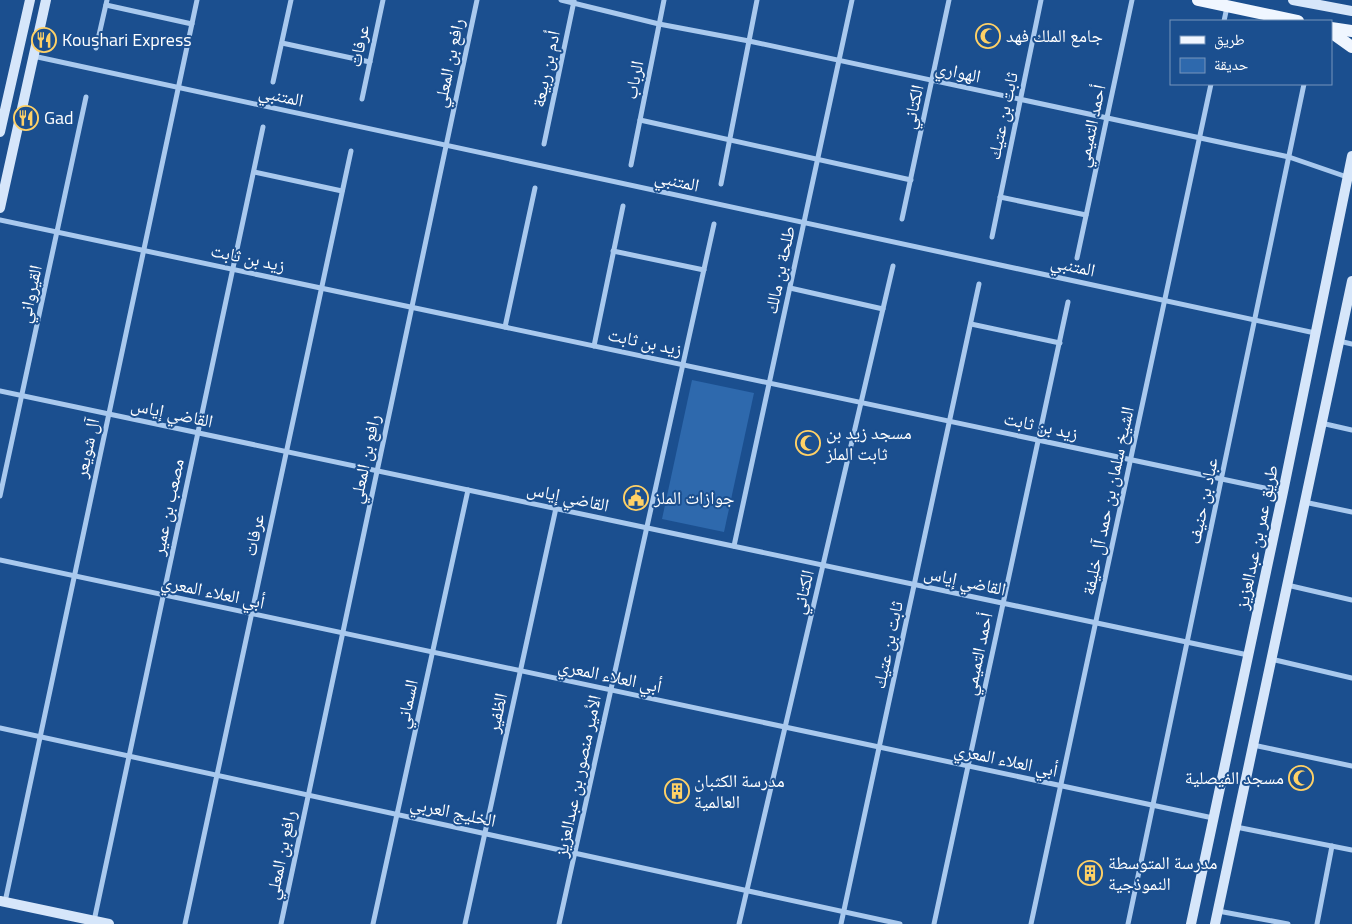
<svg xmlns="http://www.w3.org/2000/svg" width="1352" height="924" viewBox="0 0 1352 924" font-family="'Titillium Web','Noto Naskh Arabic',sans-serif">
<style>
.green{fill:#2e69ad}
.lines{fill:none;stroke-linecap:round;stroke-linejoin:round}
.minor{stroke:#a9c9ee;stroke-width:5}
.secondary{stroke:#d6e6fa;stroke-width:10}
.primary{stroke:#f0f6ff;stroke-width:12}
.labels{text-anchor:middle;stroke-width:4;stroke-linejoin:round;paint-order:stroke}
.poi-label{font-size:18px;fill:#fff;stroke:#1b4f8f;text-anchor:start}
.street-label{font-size:18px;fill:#fff;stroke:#1b4f8f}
</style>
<rect width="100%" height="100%" fill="#1b4f8f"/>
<path class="green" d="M692,380L754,393L724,532L662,519Z"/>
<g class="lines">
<g class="minor">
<path d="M561,0L659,24L749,41L1289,157L1347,177"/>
<path d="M106,5L192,24"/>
<path d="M1224,21L1227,7"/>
<path d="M282,43L370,62"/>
<path d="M96,48L107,0"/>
<path d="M33,56L1315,333"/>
<path d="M273,82L291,0"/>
<path d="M362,99L383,0"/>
<path d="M640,120L911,180"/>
<path d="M544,144L574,1"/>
<path d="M631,165L664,0"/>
<path d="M254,172L342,191"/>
<path d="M721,184L757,0"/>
<path d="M1000,197L1086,215"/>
<path d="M902,219L949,0"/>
<path d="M0,220L1283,492"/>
<path d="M992,237L1041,0"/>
<path d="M613,251L704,270"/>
<path d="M1077,258L1132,0"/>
<path d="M790,288L883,309"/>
<path d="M971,324L1060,343"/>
<path d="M505,327L535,188"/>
<path d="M1339,341L1352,344"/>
<path d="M594,346L623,206"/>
<path d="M0,391L1248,655"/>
<path d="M1321,423L1352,430"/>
<path d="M0,496L86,97"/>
<path d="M1304,502L1352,512"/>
<path d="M734,546L852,0"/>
<path d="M0,560L1213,818"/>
<path d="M1287,585L1352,600"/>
<path d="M1271,659L1352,678"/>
<path d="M0,728L900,924"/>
<path d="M1253,745L1352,766"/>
<path d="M1236,827L1352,850"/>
<path d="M5,902L197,0"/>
<path d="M1218,911L1288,924"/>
<path d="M94,921L263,127"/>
<path d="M185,924L351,151"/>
<path d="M281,924L477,0"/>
<path d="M373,924L468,490"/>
<path d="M465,924L556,508"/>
<path d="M559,924L714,224"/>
<path d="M739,924L893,266"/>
<path d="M841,924L979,284"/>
<path d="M934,924L1068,302"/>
<path d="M1031,924L1211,84"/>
<path d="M1128,924L1304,84"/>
<path d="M1317,924L1332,846"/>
</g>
<g class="secondary">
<path d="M1293,0L1352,11"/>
<path d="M0,132L30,0"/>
<path d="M0,208L46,0"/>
<path d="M0,901L109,924"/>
<path d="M1191,924L1283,492L1352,156"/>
<path d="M1215,924L1352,281"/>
</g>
<g class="primary">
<path d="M1198,0L1298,21"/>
<path d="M1331,28L1352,31"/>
<path d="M1331,32L1352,47"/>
</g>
</g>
<defs>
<symbol id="mosque-ring" viewBox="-11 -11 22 22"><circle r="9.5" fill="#1b4f8f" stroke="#ffd166" stroke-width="1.5"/><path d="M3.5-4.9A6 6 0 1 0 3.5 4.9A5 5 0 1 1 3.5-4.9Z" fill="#ffd166"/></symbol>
<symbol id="restaurant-ring" viewBox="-11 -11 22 22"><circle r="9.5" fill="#1b4f8f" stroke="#ffd166" stroke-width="1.5"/><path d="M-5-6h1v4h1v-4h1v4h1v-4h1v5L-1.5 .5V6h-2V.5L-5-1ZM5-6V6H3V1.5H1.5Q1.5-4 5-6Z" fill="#ffd166"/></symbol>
<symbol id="civic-ring" viewBox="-11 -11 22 22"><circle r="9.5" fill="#1b4f8f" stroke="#ffd166" stroke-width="1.5"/><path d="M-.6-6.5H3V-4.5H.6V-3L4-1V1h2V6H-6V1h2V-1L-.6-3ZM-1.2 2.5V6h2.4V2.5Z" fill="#ffd166"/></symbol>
<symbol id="building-ring" viewBox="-11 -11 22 22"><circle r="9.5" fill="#1b4f8f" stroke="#ffd166" stroke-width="1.5"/><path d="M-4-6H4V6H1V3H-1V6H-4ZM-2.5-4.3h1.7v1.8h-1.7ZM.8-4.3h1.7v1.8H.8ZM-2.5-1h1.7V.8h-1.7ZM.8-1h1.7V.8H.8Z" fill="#ffd166"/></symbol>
</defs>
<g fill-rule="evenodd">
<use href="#mosque-ring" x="974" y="22" width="28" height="28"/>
<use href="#restaurant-ring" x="30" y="26" width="28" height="28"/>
<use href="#restaurant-ring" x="12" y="104" width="28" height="28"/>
<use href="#mosque-ring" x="794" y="429" width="28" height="28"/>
<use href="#civic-ring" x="622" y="484" width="28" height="28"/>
<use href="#mosque-ring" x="1287" y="764" width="28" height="28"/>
<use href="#building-ring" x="663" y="777" width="28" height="28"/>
<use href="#building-ring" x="1076" y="859" width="28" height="28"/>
</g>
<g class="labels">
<g class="poi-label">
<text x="1006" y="42">جامع الملك فهد</text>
<text x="62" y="46">Koushari Express</text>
<text x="44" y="124">Gad</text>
<text x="826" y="439">مسجد زيد بن<tspan x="826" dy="21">ثابت الملز</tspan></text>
<text x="654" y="504">جوازات الملز</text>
<text x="1284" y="784" text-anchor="end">مسجد الفيصلية</text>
<text x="694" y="787">مدرسة الكثبان<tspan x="694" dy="21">العالمية</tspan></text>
<text x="1108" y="869">مدرسة المتوسطة<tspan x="1108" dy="21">النموذجية</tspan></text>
</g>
<g class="street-label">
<text transform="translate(359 46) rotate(-78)" y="6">عرفات</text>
<text transform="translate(449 63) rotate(-78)" y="6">رافع بن المعلي</text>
<text transform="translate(546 69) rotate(-78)" y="6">أدم بن ربيعة</text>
<text transform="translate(958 72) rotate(12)" y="6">الهواري</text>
<text transform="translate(634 80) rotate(-79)" y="6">الرباب</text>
<text transform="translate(281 96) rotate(12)" y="6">المتنبي</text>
<text transform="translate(913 107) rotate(-78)" y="6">الكتاني</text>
<text transform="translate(1003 116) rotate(-78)" y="6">ثابت بن عتيك</text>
<text transform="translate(1091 126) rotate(-78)" y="6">أحمد التميمي</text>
<text transform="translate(677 181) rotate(12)" y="6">المتنبي</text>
<text transform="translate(248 258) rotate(12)" y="6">زيد بن ثابت</text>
<text transform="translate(1073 266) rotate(12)" y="6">المتنبي</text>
<text transform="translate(780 270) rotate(-78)" y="6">طلحة بن مالك</text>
<text transform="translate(30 294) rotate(-78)" y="6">القيرواني</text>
<text transform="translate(645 342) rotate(12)" y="6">زيد بن ثابت</text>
<text transform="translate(172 413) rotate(12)" y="6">القاضي إياس</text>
<text transform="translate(1041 426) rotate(12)" y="6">زيد بن ثابت</text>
<text transform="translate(87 448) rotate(-78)" y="6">آل شويعر</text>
<text transform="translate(365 459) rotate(-78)" y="6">رافع بن المعلي</text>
<text transform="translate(568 497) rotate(12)" y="6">القاضي إياس</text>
<text transform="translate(1108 501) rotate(-78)" y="6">الشيخ سلمان بن حمد آل خليفة</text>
<text transform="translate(1203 501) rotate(-78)" y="6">عباد بن حنيف</text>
<text transform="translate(168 507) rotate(-78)" y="6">مصعب بن عمير</text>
<text transform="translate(254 535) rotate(-78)" y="6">عرفات</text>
<text transform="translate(1257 537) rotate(-78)" y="6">طريق عمر بن عبدالعزيز</text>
<text transform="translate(965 581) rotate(12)" y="6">القاضي إياس</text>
<text transform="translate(213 592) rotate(12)" y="6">أبي العلاء المعري</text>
<text transform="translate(803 592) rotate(-77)" y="6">الكتاني</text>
<text transform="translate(888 645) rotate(-78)" y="6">ثابت بن عتيك</text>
<text transform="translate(978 654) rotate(-78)" y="6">أحمد التميمي</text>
<text transform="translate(610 676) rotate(12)" y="6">أبي العلاء المعري</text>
<text transform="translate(407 704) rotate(-78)" y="6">السماني</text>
<text transform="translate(497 713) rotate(-78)" y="6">الظفير</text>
<text transform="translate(1006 760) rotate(12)" y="6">أبي العلاء المعري</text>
<text transform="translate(578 776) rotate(-78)" y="6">الأمير منصور بن عبدالعزيز</text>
<text transform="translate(453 812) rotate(12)" y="6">الخليج العربي</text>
<text transform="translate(281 855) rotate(-78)" y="6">رافع بن المعلي</text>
</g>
</g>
<rect x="1170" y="20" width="162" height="65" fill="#1b4f8f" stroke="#7695bc"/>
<rect x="1180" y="36" width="25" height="8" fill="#f0f6ff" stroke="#7695bc"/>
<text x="1214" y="45" font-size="15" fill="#ffffff">طريق</text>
<rect x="1180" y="58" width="25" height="15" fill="#2e69ad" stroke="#7695bc"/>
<text x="1214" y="70" font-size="15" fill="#ffffff">حديقة</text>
</svg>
